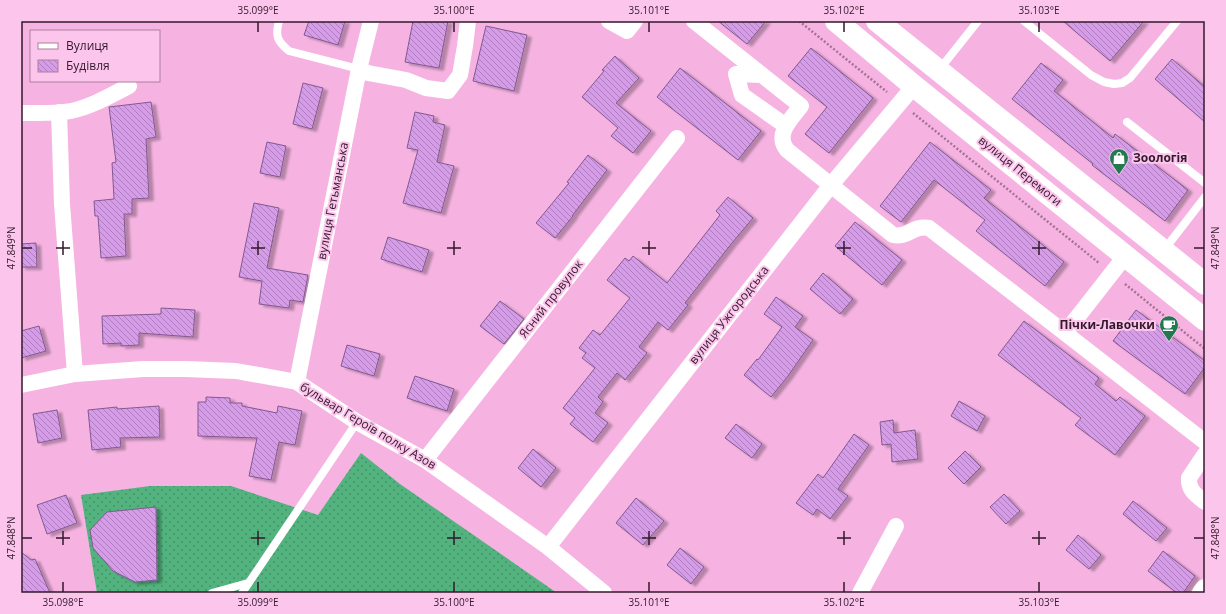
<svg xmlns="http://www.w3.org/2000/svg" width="1226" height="614" viewBox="0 0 1226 614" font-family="'Open Sans',sans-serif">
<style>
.grass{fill:url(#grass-dots)}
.building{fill:url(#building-back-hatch);stroke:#835891;filter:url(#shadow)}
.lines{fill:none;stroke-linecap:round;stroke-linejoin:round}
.path{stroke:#a37295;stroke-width:2.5;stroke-dasharray:2 2;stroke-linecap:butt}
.service{stroke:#fff;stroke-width:8}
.minor{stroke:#fff;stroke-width:16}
.tertiary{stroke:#fff;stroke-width:20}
.secondary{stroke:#fff;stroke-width:22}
.ticks{fill:none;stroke:#32192c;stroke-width:1.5}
.labels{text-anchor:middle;stroke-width:4;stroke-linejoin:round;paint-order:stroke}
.poi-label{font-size:12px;font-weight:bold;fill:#32192c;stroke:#fcc5eb;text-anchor:start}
.street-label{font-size:12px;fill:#32192c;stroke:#fcc5eb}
.neatline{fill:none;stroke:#32192c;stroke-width:1.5}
.ticks-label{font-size:10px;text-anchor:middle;fill:#32192c}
</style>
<defs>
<pattern id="grass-dots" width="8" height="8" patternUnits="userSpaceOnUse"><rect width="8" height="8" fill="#53b37f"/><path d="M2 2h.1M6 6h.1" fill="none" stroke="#459168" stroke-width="1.8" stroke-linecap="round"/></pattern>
<pattern id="building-back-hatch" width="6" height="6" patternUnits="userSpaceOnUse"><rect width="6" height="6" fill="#d69ce9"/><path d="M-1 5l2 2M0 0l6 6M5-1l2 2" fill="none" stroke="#ae7ebd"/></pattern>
<filter id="shadow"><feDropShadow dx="4.5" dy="2.5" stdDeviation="1" flood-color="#0004"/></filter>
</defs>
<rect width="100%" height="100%" fill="#f6b3e2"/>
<path class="grass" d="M361,453L400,484L557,593H97L81,495L150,486H231L318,515Z"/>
<g class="building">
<path d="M309,21H345L338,45L304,35Z"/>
<path d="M413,21H448L439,68L405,62Z"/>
<path d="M718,21H766L747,44Z"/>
<path d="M1063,21H1144L1110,61Z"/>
<path d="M486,26L527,35L514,91L473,81Z"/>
<path d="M811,48L873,98L829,153L805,134L827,107L788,76Z"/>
<path d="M615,56L639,78L616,103L651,131L633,153L611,136L618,128L582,97L604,71L602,70Z"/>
<path d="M1172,59L1205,87V122L1155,79Z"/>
<path d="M1041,63L1063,80L1054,91L1113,138L1115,134L1188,190L1165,221L1092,165L1093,164L1012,99Z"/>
<path d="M680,68L761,131L738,160L657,97Z"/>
<path d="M303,83L323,88L312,129L293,124Z"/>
<path d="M151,102L156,137L146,139L149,198L132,199V214H124L126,256L101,258L98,216H95L94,201L114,199L112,163L116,162L109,107Z"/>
<path d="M415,112L434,116L433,122L445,125L437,162L454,166L441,213L403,203L418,150L407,148Z"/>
<path d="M267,142L286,146L280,177L260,173Z"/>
<path d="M930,142L991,190L984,198L1064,262L1045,286L976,231L985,220L934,180L901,222L880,206Z"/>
<path d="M588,155L607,170L572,216H573L555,238L536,223L569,183L567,182Z"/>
<path d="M728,197L753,218L732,243L685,303L688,305L668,330L658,322L639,347L647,353L625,380L617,373L598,397L603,402L595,413L608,423L593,442L570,424L575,418L563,408L595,368L582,358L586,353L579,348L593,330L600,335L630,298L607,280L625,258L629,261L633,256L667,283L720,215L716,211Z"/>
<path d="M254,203L279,208L267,268L308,275L303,302L290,300L289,308L259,304L262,281L239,277Z"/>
<path d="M855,222L902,260L882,285L835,246Z"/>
<path d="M388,237L429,250L422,272L381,259Z"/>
<path d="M36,243L37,267H21V244Z"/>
<path d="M823,273L853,299L840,314L810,289Z"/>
<path d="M776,297L803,316L795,327L813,340L788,376L771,397L744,375L757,359L758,360L782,327L764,314Z"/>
<path d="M500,301L524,319L504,344L480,326Z"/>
<path d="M161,308L195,310L193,337L139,333V345L121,346V343L103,344L102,316L161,314Z"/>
<path d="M1136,310L1205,361V367L1185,394L1113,341Z"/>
<path d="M1024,321L1099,378L1095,384L1116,401L1120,397L1145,416L1115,455L1075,425L1081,418L998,355Z"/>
<path d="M39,326L46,351L21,358V331Z"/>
<path d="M347,345L380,354L374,376L341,366Z"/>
<path d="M415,376L454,389L447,411L407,398Z"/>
<path d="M206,397L230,398V403H242V406L277,413L278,406L302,411L295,445L279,442L271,480L249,476L257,438L198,436V402H206Z"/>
<path d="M959,401L985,416L977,431L951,416Z"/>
<path d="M159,406L160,437L120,438L121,447L92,450L88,410L117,407V409Z"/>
<path d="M57,410L62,438L38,443L33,414Z"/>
<path d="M893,420L894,433L915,430L918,459L892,462L891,444L882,445L880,422Z"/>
<path d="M736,424L762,444L752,458L725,438Z"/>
<path d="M854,434L869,445L838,489L848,496L830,519L817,509L813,515L796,503L818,474L823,478Z"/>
<path d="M533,449L556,468L541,487L518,468Z"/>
<path d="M965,451L981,467L964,484L948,468Z"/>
<path d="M1004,494L1020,511L1006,524L990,507Z"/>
<path d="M66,495L77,523L47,534L37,505Z"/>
<path d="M636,498L664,521L643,545L616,523Z"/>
<path d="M1133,501L1167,528L1156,541L1123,514Z"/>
<path d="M156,507L157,580L135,582L113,571L93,548L90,530L107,512Z"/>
<path d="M1078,535L1101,555L1089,569L1066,550Z"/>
<path d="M680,548L704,567L691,584L667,565Z"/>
<path d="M1163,551L1195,576L1183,593H1177L1148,571Z"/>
<path d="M21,552L31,560L35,559L50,593H21Z"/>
</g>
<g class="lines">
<g class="path">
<path d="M799,21L887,92"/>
<path d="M913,113L1099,263"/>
<path d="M1125,284L1205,349"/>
</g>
<g class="service">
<path d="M279,21C275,36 277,41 289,51L359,69"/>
<path d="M1024,21L1091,75L1104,82L1114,84L1122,83L1130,78L1177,21"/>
<path d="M939,70L978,21"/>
<path d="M1127,122L1205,183"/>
<path d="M1164,250L1205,197"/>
<path d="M212,593L248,583"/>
<path d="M242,593L357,422"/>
</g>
<g class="minor">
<path d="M609,21L627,31L635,21"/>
<path d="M694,21L762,75"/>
<path d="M359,69L368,73L406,80L426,88L448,91L460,75L465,46L468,21"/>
<path d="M59,112L62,204L75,374"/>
<path d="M21,113C37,113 55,114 71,111C91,107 111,95 129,86"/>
<path d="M786,126L742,95L736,74L762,75L801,106C792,118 774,134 787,150L893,235C909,238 912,225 929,228L1065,333"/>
<path d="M1126,255L1065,333L1205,442"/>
<path d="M297,382L359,69L371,21"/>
<path d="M21,385L75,374L143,369H186L236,371L297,382L357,422L425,460L548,547L604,593"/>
<path d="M1205,454L1189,478C1188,490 1196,495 1205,502"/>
<path d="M425,460L677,138"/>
<path d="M548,547L831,185L914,86"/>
<path d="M860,593L896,526"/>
</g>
<path class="tertiary" d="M1202,593L1205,589"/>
<g class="secondary">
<path d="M836,21L914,86L1205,320"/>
<path d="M877,21L1205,284"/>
</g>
</g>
<path class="ticks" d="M258,22V32M454,22V32M649,22V32M844,22V32M1039,22V32M63,241V255M258,241V255M454,241V255M649,241V255M844,241V255M1039,241V255M22,248H32M56,248H70M251,248H265M447,248H461M642,248H656M837,248H851M1032,248H1046M1194,248H1204M63,531V545M258,531V545M454,531V545M649,531V545M844,531V545M1039,531V545M22,538H32M56,538H70M251,538H265M447,538H461M642,538H656M837,538H851M1032,538H1046M1194,538H1204M63,582V592M258,582V592M454,582V592M649,582V592M844,582V592M1039,582V592"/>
<defs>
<symbol id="shop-pin" viewBox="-11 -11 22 30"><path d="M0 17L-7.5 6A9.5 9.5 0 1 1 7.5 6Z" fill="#217a4f" stroke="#fcc5eb"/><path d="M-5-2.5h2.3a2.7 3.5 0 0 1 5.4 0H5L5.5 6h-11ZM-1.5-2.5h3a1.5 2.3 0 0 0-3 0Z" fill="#fff"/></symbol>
<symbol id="cafe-pin" viewBox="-11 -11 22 30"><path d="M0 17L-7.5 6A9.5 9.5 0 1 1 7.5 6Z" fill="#217a4f" stroke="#fcc5eb"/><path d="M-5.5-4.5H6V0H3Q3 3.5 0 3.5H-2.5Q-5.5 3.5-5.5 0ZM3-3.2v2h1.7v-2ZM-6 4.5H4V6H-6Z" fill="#fff"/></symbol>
</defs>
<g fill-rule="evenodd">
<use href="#shop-pin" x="1108" y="147" width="22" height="30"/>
<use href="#cafe-pin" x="1158" y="314" width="22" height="30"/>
</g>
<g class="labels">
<g class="poi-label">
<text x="1133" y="162">Зоологія</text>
<text x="1155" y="329" text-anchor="end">Пічки-Лавочки</text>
</g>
<g class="street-label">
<text transform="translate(1020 171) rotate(39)" y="4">вулиця Перемоги</text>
<text transform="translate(333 201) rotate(-79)" y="4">вулиця Гетьманська</text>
<text transform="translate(551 299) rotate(-52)" y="4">Ясний провулок</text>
<text transform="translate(729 315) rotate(-52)" y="4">вулиця Ужгородська</text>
<text transform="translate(368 426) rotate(31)" y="4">бульвар Героїв полку Азов</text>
</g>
</g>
<rect width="1226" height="614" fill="none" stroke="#fcc5eb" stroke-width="44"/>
<rect x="30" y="30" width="130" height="52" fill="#fcc5eb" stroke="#ab809f"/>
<rect x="38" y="43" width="20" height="6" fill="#ffffff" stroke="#ab809f"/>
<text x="66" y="50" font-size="12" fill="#32192c">Вулиця</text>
<rect x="38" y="60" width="20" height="12" fill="url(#building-back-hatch)" stroke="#ab809f"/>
<text x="66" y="70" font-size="12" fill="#32192c">Будівля</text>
<rect x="22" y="22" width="1182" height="570" class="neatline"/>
<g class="ticks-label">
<text x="258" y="14">35.099°E</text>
<text x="454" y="14">35.100°E</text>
<text x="649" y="14">35.101°E</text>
<text x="844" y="14">35.102°E</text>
<text x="1039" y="14">35.103°E</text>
<text transform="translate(11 248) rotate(-90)" y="4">47.849°N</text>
<text transform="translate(1215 248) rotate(-90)" y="4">47.849°N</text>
<text transform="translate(11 538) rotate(-90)" y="4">47.848°N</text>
<text transform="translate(1215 538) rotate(-90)" y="4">47.848°N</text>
<text x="63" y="606">35.098°E</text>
<text x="258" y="606">35.099°E</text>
<text x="454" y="606">35.100°E</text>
<text x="649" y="606">35.101°E</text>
<text x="844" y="606">35.102°E</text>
<text x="1039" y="606">35.103°E</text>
</g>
</svg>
